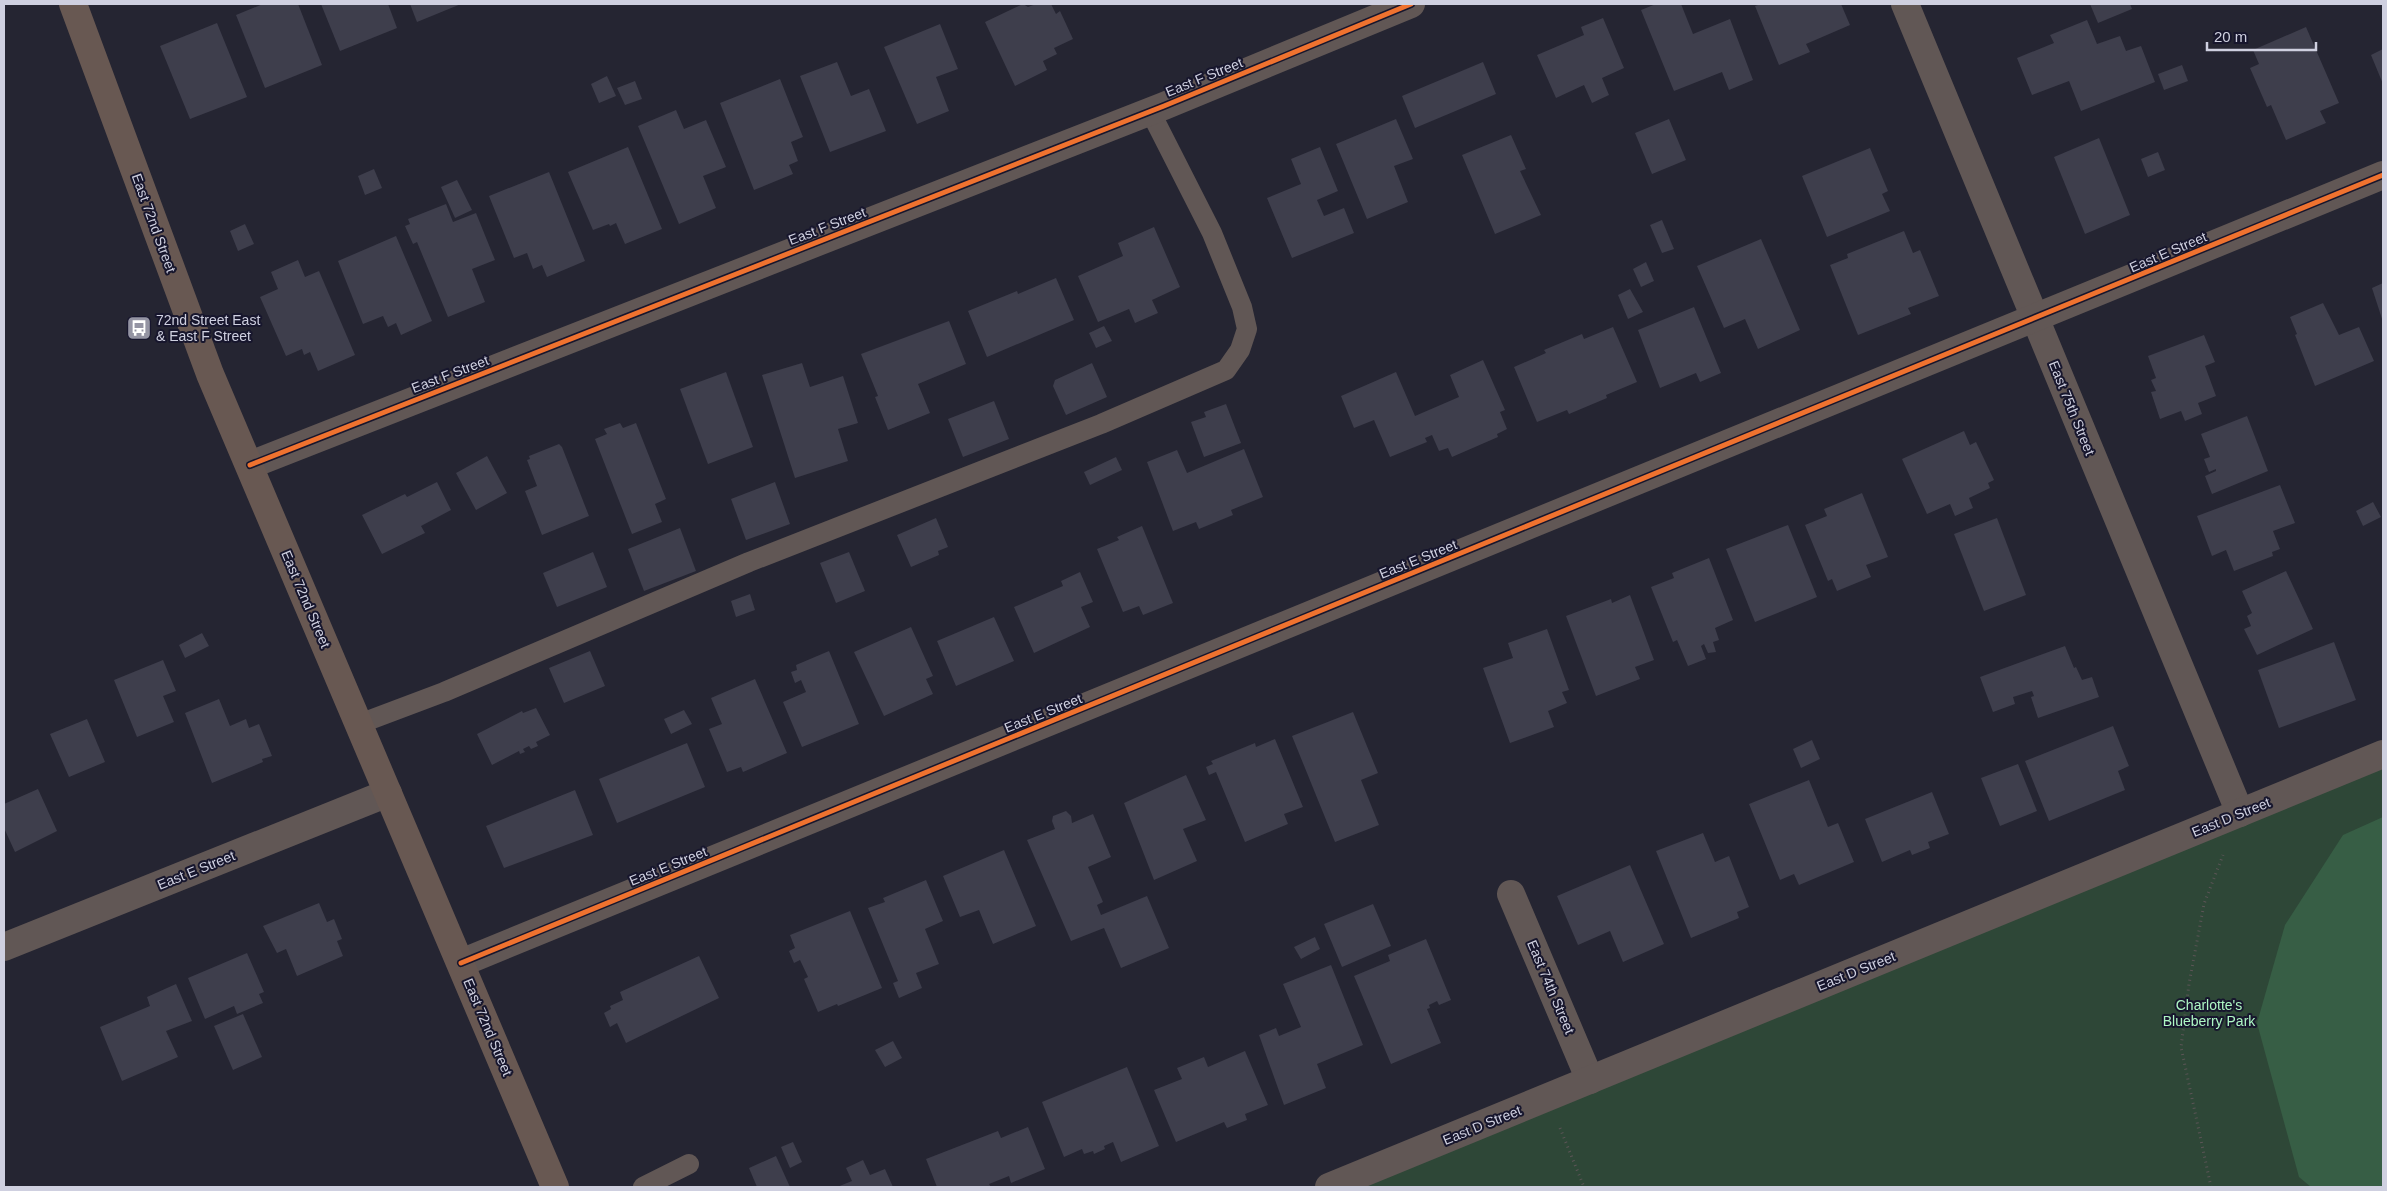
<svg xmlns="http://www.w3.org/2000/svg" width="2387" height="1191" viewBox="0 0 2387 1191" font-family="Helvetica,sans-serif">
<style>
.green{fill:#2e4737}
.forest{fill:#375e45}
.building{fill:#3e3e4c}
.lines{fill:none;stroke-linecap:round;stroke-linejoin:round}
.path{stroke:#5b5556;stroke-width:3;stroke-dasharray:1 4;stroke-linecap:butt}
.lane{stroke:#615755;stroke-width:20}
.street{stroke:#615755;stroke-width:28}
.primary{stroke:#685852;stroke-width:28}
.cycleway-casing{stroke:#17162d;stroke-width:8}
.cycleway{stroke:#ef722f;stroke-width:5}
.labels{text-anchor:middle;stroke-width:4;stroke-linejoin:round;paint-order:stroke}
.street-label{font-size:14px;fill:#cfd0e0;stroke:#17162d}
.poi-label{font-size:14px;fill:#cfd0e0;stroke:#17162d;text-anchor:start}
.park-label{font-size:14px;fill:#aef7c4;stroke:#17162d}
</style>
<rect width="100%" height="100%" fill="#252532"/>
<path class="green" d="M2383,754V1187H1329Z"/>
<path class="forest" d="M2383,817V1187H2311L2299,1177L2257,1023L2285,925L2343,835Z"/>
<g class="building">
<path d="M263,4H298L322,65L265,88L236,15Z"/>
<path d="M321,4H388L397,28L340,51Z"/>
<path d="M410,4H461L417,22Z"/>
<path d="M1023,4L1028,7L1036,4H1051L1056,14L1060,11L1073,39L1054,48L1057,54L1043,61L1047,70L1015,86L985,22Z"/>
<path d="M1656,4H1681L1693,34L1730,19L1753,80L1729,90L1722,72L1674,91L1641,10Z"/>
<path d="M1761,4H1841L1850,25L1806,44L1810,52L1779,65L1755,6Z"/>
<path d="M2090,4H2130L2132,9L2098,23Z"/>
<path d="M1603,18L1624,68L1602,78L1609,95L1592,103L1584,85L1556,98L1537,55L1584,35L1581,27Z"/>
<path d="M2087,20L2097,44L2120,36L2126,51L2141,46L2155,82L2081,111L2069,81L2032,95L2017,58L2054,43L2050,35Z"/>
<path d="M217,23L247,97L190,119L160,46Z"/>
<path d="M940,24L958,69L936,77L949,111L917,124L884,47Z"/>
<path d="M2306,27L2339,103L2320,111L2326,123L2286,140L2271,105L2267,107L2250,68L2259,64L2253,50Z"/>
<path d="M2383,49V84L2371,55Z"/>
<path d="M837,62L851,96L869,89L886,131L830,152L800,76Z"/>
<path d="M1483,62L1496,94L1415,128L1402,96Z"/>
<path d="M2182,65L2188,81L2164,90L2158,74Z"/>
<path d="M607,76L616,96L599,103L591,84Z"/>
<path d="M780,79L803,137L791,142L798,161L789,165L793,174L754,190L720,103Z"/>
<path d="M635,81L642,99L625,105L617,88Z"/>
<path d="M676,110L684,129L706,120L726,167L703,176L716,208L679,224L638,126Z"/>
<path d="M1396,119L1413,159L1394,166L1408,202L1367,219L1336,144Z"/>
<path d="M1669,119L1686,160L1652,174L1635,133Z"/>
<path d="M1511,135L1526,169L1520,171L1541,215L1495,234L1462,155Z"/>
<path d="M2099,138L2130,215L2085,234L2054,157Z"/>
<path d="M628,147L662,229L625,244L616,223L610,226L609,224L593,230L568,172Z"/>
<path d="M1320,147L1338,191L1317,200L1324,216L1344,208L1354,233L1292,258L1267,198L1301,184L1291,159Z"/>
<path d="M1870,148L1888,191L1882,194L1890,211L1827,237L1802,176Z"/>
<path d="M2158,152L2165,170L2148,177L2141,159Z"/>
<path d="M374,169L382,188L365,195L358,176Z"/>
<path d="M549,172L585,261L547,277L542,265L533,269L527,253L514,258L489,196Z"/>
<path d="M457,180L472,210L455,218L441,187Z"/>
<path d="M446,204L453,222L476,213L495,260L472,269L485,302L448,317L417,242L413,244L405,226L410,224L408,219Z"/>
<path d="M1662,220L1674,249L1662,253L1650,225Z"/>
<path d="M245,224L254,244L238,251L230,231Z"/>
<path d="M1154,227L1180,287L1152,300L1158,313L1135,323L1129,309L1098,322L1078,276L1123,256L1118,243Z"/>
<path d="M1904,231L1913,253L1920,250L1939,296L1908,308L1911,314L1858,335L1830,265L1848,258L1847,254Z"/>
<path d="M396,236L432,321L401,335L396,323L388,327L383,316L363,324L338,261Z"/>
<path d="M1761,239L1800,330L1758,349L1745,319L1724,328L1697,266Z"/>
<path d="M298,260L305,277L319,271L355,355L318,371L310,352L304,355L302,349L286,356L260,297L278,289L271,272Z"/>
<path d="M1646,262L1654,281L1641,287L1633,269Z"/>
<path d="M1056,278L1074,320L987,357L968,311L1017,291L1018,294Z"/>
<path d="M2383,283V322L2372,288Z"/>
<path d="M1630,289L1643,312L1628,319L1618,295Z"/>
<path d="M2323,303L2339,335L2359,327L2374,361L2315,386L2295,335L2297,334L2290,317Z"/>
<path d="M1694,307L1721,373L1700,382L1696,373L1660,388L1638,330Z"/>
<path d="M949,321L966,364L918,384L930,413L888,430L875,397L878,396L861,354Z"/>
<path d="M1104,326L1112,341L1096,348L1089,333Z"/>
<path d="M1613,327L1637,382L1606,395L1607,398L1569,414L1567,410L1537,422L1514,367L1546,353L1544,350L1582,334L1584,339Z"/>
<path d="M2204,335L2215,362L2205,366L2216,396L2198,403L2202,414L2185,421L2181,411L2160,419L2151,392L2156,391L2151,380L2156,378L2148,356Z"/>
<path d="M1483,360L1505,410L1500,412L1507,429L1497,434L1498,437L1452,457L1448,448L1439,451L1432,435L1425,438L1427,442L1390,457L1374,420L1354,428L1341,396L1396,372L1415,416L1459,397L1450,375Z"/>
<path d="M802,363L810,387L843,376L858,423L838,429L848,461L795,478L762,375Z"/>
<path d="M1092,363L1107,397L1066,415L1053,386L1055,380Z"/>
<path d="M726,372L753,447L708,464L680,389Z"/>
<path d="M994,401L1009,439L963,457L948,419Z"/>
<path d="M1226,404L1241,443L1204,457L1191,422L1206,417L1204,412Z"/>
<path d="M2247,416L2268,471L2212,494L2205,476L2216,471V469L2209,472L2204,459L2210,457L2201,434Z"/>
<path d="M620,423L623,428L636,423L666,499L655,504L662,522L632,534L595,439L607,434L604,429Z"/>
<path d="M1964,431L1970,445L1976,442L1994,480L1988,483L1990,488L1969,498L1973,508L1955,516L1950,504L1927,514L1902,459Z"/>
<path d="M559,444L562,447L589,516L542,535L525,491L537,486L527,460L530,459L529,456Z"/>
<path d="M1244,449L1263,497L1231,510L1233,515L1199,529L1196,522L1173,531L1147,462L1177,450L1187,473Z"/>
<path d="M487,456L507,493L476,510L456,473Z"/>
<path d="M1116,457L1122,470L1090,485L1084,472Z"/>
<path d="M437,482L451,510L421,526L425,533L382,554L362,515L405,494L407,497Z"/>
<path d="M775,482L790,524L746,540L731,499Z"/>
<path d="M2280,485L2295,523L2273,531L2280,549L2272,552L2273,556L2234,571L2226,550L2212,556L2197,516Z"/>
<path d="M1862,493L1888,557L1866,565L1871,577L1837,591L1832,579L1828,581L1805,525L1827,516L1824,509Z"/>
<path d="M2373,502L2381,517L2363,526L2356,511Z"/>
<path d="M936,518L948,547L938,551L939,555L911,567L897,535Z"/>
<path d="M1997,518L2026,595L1984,611L1954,534Z"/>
<path d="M1788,525L1817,597L1755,622L1726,549Z"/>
<path d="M1142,526L1173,603L1143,615L1139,606L1123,612L1097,549L1119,540L1117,537Z"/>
<path d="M680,528L696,571L644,591L628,549Z"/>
<path d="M593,552L607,587L557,607L543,573Z"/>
<path d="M849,552L865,591L836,603L820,563Z"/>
<path d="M1709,558L1733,620L1715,628L1719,640L1713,642L1716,652L1708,653L1704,644L1701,646L1706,659L1688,666L1677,640L1673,642L1651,587L1674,578L1672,573Z"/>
<path d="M2286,571L2313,629L2257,655L2244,629L2251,626L2247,616L2252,613L2242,591Z"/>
<path d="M1080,572L1093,602L1081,607L1090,627L1034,653L1014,607L1063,586L1061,581Z"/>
<path d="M750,594L755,610L736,617L731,601Z"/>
<path d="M1630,595L1654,660L1635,667L1640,679L1596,696L1566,616L1611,599L1612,603Z"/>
<path d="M994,617L1014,661L956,686L937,641Z"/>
<path d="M911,627L933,676L926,679L933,694L884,716L854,652Z"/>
<path d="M1547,629L1569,690L1562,692L1567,703L1548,711L1554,727L1510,743L1483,668L1513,658L1508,643Z"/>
<path d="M202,633L209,646L185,658L179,645Z"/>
<path d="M2334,642L2356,700L2279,728L2258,670Z"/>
<path d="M2065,646L2074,668L2076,667L2082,680L2092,677L2099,697L2038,718L2031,697L2034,696L2032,691L2013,697L2015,704L1993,712L1980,677Z"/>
<path d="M590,651L605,686L564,703L549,668Z"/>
<path d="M829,651L859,724L802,747L783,702L806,692L801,680L795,683L791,672L797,670L796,665Z"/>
<path d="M163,660L176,691L163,696L174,722L137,737L114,680Z"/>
<path d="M755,679L787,753L743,772L741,767L727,772L709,729L722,724L711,698Z"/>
<path d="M219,699L230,726L246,719L249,728L259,724L272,756L262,759L263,762L212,783L185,713Z"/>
<path d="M536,708L550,735L536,742L538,746L531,749L529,746L523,749L525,752L520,754L519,751L492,765L477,734L522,711L523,713Z"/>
<path d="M684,710L692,724L671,734L664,719Z"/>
<path d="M1353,712L1378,773L1361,780L1379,825L1335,842L1292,736Z"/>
<path d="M87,719L105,762L69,777L50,734Z"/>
<path d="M2113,726L2129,766L2118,771L2125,790L2049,821L2025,761Z"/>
<path d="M1275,739L1303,807L1284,814L1288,824L1245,842L1216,772L1209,775L1206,767L1213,764L1211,761L1255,743L1256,747Z"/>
<path d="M1812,740L1820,759L1801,768L1793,749Z"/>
<path d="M687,743L705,787L617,823L599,779Z"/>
<path d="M2018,764L2037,811L2000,826L1981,778Z"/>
<path d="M1186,775L1206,820L1183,829L1197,861L1154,880L1124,803Z"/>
<path d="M1809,780L1828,827L1838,823L1854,862L1799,885L1794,874L1780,880L1749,804Z"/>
<path d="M38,789L57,831L15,852L4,828V804Z"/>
<path d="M575,790L593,835L504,868L486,826Z"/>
<path d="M1932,792L1949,834L1928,842L1930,848L1912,855L1910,850L1882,862L1865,819Z"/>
<path d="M1066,811L1071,816L1072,823L1093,814L1111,857L1088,867L1103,902L1097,905L1101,915L1147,896L1169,948L1121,968L1104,928L1071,941L1027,840L1055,829L1052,821L1053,816Z"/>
<path d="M1703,833L1715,862L1729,856L1749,907L1737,912L1739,918L1691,938L1656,851Z"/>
<path d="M1004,850L1036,926L993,944L979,910L960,917L943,876Z"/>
<path d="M1630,865L1664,944L1623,962L1610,931L1578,945L1557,896Z"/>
<path d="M926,880L943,921L925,929L939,964L916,973L922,988L899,998L893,983L898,981L868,908L885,902L883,898Z"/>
<path d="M319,903L327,922L334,919L342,939L337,941L343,956L297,976L286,949L277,953L263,926Z"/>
<path d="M1373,904L1391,946L1342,967L1324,924Z"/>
<path d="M850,911L882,988L838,1006L837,1004L818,1012L804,979L808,977L800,960L794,963L789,951L795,948L790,935Z"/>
<path d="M1315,937L1320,949L1301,959L1294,947Z"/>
<path d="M1426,939L1451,1000L1439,1005L1437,1001L1429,1005L1430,1008L1427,1009L1441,1043L1391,1064L1354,976L1390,961L1388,955Z"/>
<path d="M247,953L264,992L259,994L263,1003L237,1014L234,1006L205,1019L188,978Z"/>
<path d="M699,956L719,998L626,1043L617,1023L610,1027L604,1013L611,1009L610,1006L623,1000L620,992Z"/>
<path d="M1331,965L1363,1045L1317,1064L1326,1088L1284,1105L1259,1035L1276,1028L1279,1036L1301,1027L1283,984Z"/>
<path d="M176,984L192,1021L166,1031L178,1057L122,1081L100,1027L150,1006L147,997Z"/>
<path d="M243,1014L262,1057L233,1070L214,1026Z"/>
<path d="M893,1041L902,1058L885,1067L875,1050Z"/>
<path d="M1245,1051L1268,1105L1245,1114L1247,1120L1227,1128L1224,1122L1176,1142L1154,1090L1182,1079L1177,1068L1204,1057L1208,1067Z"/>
<path d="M1127,1067L1159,1146L1121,1162L1113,1142L1104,1146L1105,1149L1094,1154L1093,1151L1084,1154L1082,1149L1064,1157L1042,1102Z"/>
<path d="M1028,1127L1045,1169L1011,1183L1009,1176L989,1184L991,1187H937L926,1159L998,1131L1001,1138Z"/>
<path d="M793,1142L802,1162L790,1168L781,1147Z"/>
<path d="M776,1156L790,1187H757L749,1168Z"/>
<path d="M863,1160L870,1175L885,1169L893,1187H837L852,1181L846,1168Z"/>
</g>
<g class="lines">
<g class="path">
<path d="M1560,1128L1584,1187"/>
<path d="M2211,1187L2181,1047L2189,984L2204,904L2223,855"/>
</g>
<g class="lane">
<path d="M359,724L444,692L749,562L1101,424L1226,370L1240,350L1247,329L1242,307L1212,233L1150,111"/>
<path d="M643,1187L689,1164"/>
</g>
<g class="street">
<path d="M1905,4L2240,813"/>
<path d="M250,465L1164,106L1411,4"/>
<path d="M1511,894L1590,1080"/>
<path d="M4,947L388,793"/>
<path d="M461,963L2383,175"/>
<path d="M1329,1187L2383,754"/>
</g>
<path class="primary" d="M73,4L210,374L555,1187"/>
<defs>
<g id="cycleway">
<path d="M250,465L1164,106L1411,4"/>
<path d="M461,963L2383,175"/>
</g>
</defs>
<use href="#cycleway" class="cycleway-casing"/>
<use href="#cycleway" class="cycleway"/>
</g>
<defs>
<symbol id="bus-square" viewBox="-11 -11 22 22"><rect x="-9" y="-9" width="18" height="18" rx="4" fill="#9494a3" stroke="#17162d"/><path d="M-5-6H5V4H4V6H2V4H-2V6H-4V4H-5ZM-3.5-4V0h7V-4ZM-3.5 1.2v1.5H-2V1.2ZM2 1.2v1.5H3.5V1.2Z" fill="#fff"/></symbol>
</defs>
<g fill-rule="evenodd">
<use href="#bus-square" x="125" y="314" width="28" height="28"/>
</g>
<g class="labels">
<g class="street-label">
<text transform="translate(1204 77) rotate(-22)" y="5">East F Street</text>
<text transform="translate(154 223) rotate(70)" y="5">East 72nd Street</text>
<text transform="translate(827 226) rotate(-21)" y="5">East F Street</text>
<text transform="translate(2168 252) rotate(-23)" y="5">East E Street</text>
<text transform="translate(450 374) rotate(-21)" y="5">East F Street</text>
<text transform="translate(2072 408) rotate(68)" y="5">East 75th Street</text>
<text transform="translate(1418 559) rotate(-22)" y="5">East E Street</text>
<text transform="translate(306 599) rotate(67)" y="5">East 72nd Street</text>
<text transform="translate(1043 713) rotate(-22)" y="5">East E Street</text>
<text transform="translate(2231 817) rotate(-22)" y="5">East D Street</text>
<text transform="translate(668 866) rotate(-22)" y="5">East E Street</text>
<text transform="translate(196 870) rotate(-22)" y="5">East E Street</text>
<text transform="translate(1856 971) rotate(-22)" y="5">East D Street</text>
<text transform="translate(1551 987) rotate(67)" y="5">East 74th Street</text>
<text transform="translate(488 1027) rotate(67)" y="5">East 72nd Street</text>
<text transform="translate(1482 1125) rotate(-22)" y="5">East D Street</text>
</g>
<g class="poi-label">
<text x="156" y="325">72nd Street East<tspan x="156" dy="16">&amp; East F Street</tspan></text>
</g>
<g class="park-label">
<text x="2209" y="1010">Charlotte's<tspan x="2209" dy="16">Blueberry Park</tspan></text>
</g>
</g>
<rect width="2387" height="1191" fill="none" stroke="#cfd0e0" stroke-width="10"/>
<path d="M2207 42v8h109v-8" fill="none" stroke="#cfd0e0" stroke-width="2.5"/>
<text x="2214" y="42" font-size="15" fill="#cfd0e0" stroke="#17162d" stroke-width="4" paint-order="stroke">20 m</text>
</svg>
